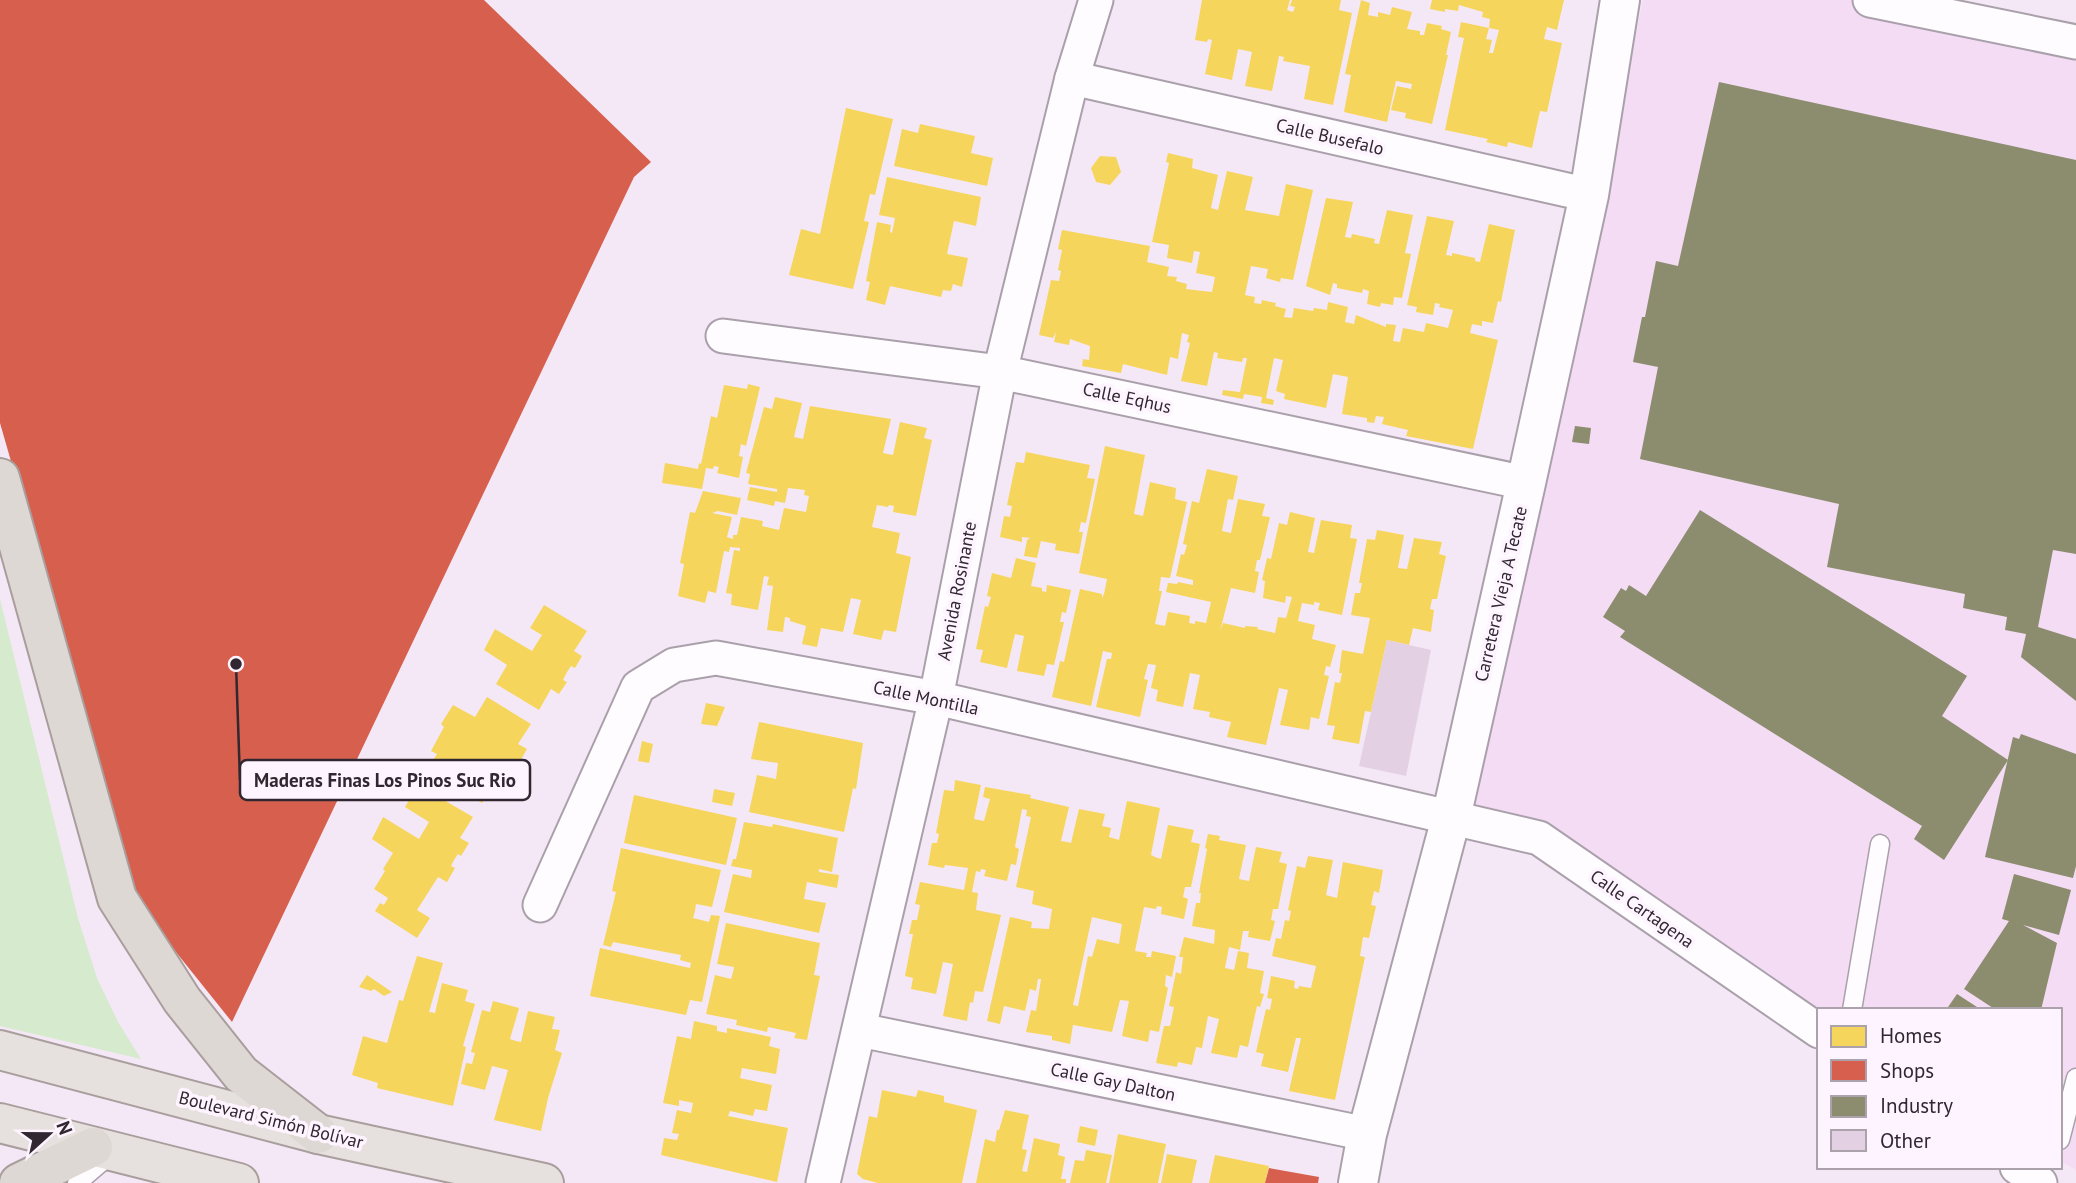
<svg xmlns="http://www.w3.org/2000/svg" width="2076" height="1183" viewBox="0 0 2076 1183" font-family="'PT Sans',sans-serif">
<style>
.built{fill:#f3dcf4}
.green{fill:#d6eacd}
.homes{fill:#f6d55c;fill-rule:evenodd}
.shops{fill:#d6604d}
.industry{fill:#8c8c6e}
.building{fill:#e4d0e3}
.lines{fill:none;stroke-linecap:round;stroke-linejoin:round}
.service-casing{stroke:#aaa0ab;stroke-width:21}
.minor-casing{stroke:#aaa0ab;stroke-width:37}
.tertiary-casing{stroke:#aaa0ab;stroke-width:42}
.primary-casing{stroke:#a99e9d;stroke-width:42}
.trunk-casing{stroke:#a99e9d;stroke-width:42}
.service{stroke:#fefcfe;stroke-width:18}
.minor{stroke:#fefcfe;stroke-width:33}
.tertiary{stroke:#fefcfe;stroke-width:38}
.primary{stroke:#e6e1de;stroke-width:38}
.trunk{stroke:#ded8d4;stroke-width:38}
.labels{text-anchor:middle;stroke-width:7;stroke-linejoin:round;paint-order:stroke}
.street-label{font-size:18px;fill:#302730;stroke:#fef4ff}
.leader{fill:none;stroke:#302730;stroke-width:2.5}
.callout-dot{fill:#302730;stroke:#fef4ff;stroke-width:2.5}
.callout{fill:#fef4ff;stroke:#302730;stroke-width:2.5}
.callout-label{font-size:19px;text-anchor:middle;font-weight:bold;fill:#302730}
</style>
<rect width="100%" height="100%" fill="#f5e8f6"/>
<path class="built" d="M1643,0H1918L2076,37V1170L2060,1161V1010H1819V1020L1470,816Z"/>
<path class="green" d="M0,599L78,918L97,978L118,1022L141,1059L0,1026Z"/>
<g class="homes">
<path d="M1202,0H1290L1287,10L1293,12L1295,7L1290,6L1292,0H1341L1339,10L1352,13L1333,105L1304,99L1310,66L1283,61L1284,57L1279,56L1272,91L1245,86L1252,52L1238,49L1232,80L1205,74L1212,40L1208,39L1207,42L1195,40Z"/>
<path d="M1361,0L1370,3L1368,15L1378,17V12L1390,15L1392,7L1412,12L1407,29L1420,31V35H1424L1427,23L1442,26L1441,29L1451,32L1446,55H1448L1432,124L1405,118L1406,113L1391,110L1397,86L1411,89L1412,84L1396,81L1387,122L1344,112L1351,75L1345,74Z"/>
<path d="M1432,0H1564L1557,30L1547,27L1544,39L1562,43L1547,112L1540,111L1532,148L1508,142L1507,147L1486,142L1488,139L1445,130L1464,38L1458,37L1461,22L1489,28L1486,39L1492,40L1489,53H1493L1499,30L1489,28L1490,19L1482,17L1483,12L1459,5L1458,11L1445,9V12L1430,9Z"/>
<path d="M846,108L893,119L875,195L870,194L864,221L869,222L853,289L789,275L801,229L820,234Z"/>
<path d="M920,124L975,136L971,153L993,158L987,186L894,166L902,129L918,133Z"/>
<path d="M1168,153L1193,159L1192,168L1218,175L1211,208L1218,210L1227,171L1253,177L1245,210L1279,216L1286,184L1313,190L1293,280L1281,278L1280,282L1266,278L1268,269L1251,266L1245,295L1255,297L1254,303L1261,304L1262,300L1276,303L1275,306L1286,309L1284,317L1292,318L1294,308L1313,311L1314,308L1327,310L1328,302L1348,307L1345,322L1354,324L1356,315L1386,327V324L1396,325L1393,341L1400,342L1403,328L1424,332L1426,323L1448,328L1453,310L1439,307L1440,304L1435,303L1433,315L1416,312L1417,307L1407,305L1427,216L1454,221L1446,255L1452,256V253L1475,258V261L1480,262L1489,224L1515,230L1501,302L1498,301L1493,323L1482,321V326L1472,324L1470,333L1498,340L1473,449L1406,436L1408,430L1382,424L1384,417L1376,416L1374,423L1367,422V418L1342,414L1348,377L1333,374L1326,408L1284,399L1285,394L1276,391L1283,360L1274,358L1266,398L1274,400L1273,405L1261,403L1262,397L1244,394L1243,399L1222,395L1223,390L1240,392L1247,358H1243L1242,362L1217,358L1218,353L1214,352L1207,386L1181,381L1190,343L1187,342L1189,335L1182,333L1178,359L1170,357L1167,375L1123,364L1121,373L1082,366L1083,359L1089,360L1090,346L1070,339L1069,345L1054,342L1056,332L1053,338L1039,335L1051,280L1059,281L1061,271L1058,270L1062,250L1058,249L1062,230L1150,246L1147,262L1169,267L1167,276L1177,277L1176,281L1187,284L1186,289L1212,292L1215,277L1196,273L1200,252L1194,251L1192,263L1167,258L1169,245L1152,242L1169,163L1166,162Z"/>
<path d="M1100,156L1116,157L1121,172L1110,185L1096,182L1091,168Z"/>
<path d="M887,177L981,197L976,226L954,221L947,254L968,258L962,287L953,284L951,291L943,290L941,297L890,286L885,305L866,300L870,282L866,281L877,222L891,225L890,232L892,233L895,218L879,215Z"/>
<path d="M1326,198L1353,202L1345,237L1351,238L1352,234L1375,239L1374,243L1379,244L1387,210L1413,215L1405,253L1411,254L1402,298L1394,297L1393,305L1381,303L1380,307L1367,304L1369,291L1363,289L1362,293L1337,288V284L1333,283L1330,295L1306,286Z"/>
<path d="M748,384L760,387L746,446L741,444L739,456L743,457L739,478L717,473L719,467L714,466L713,469L706,468L702,489L662,483L665,463L698,469L699,463L701,464L711,416L717,418L724,385L747,389Z"/>
<path d="M775,397L802,403L794,437L803,439L810,406L891,419L883,453L893,455L900,422L927,428L924,438L932,440L916,516L893,512L894,506L889,505L888,507L877,505L872,527L900,533L896,553L911,557L896,632L884,630L881,640L853,634L861,600L851,598L843,632L821,628L817,647L802,644L806,626L790,621V618L785,617L783,632L767,630L773,586L767,585L769,577L764,576L758,610L731,605L732,594L726,593L734,550L740,551V548L730,547L729,552L724,551L716,593L708,591L705,603L678,596L684,564L680,563L690,512L695,513L703,491L741,498L737,515L718,511L712,513L732,517L727,537L733,539V535H737L741,517L763,521L762,526L779,530L784,508L806,512L809,496L804,495L805,490L788,488L785,503L775,501L774,506L747,500L750,487L777,492V489L748,484L750,474L746,473L764,407L772,409Z"/>
<path d="M1105,446L1145,455L1134,514L1143,516L1150,482L1176,488L1175,499L1187,502L1170,578L1161,577L1159,591H1162L1155,624L1165,626L1168,612L1190,616L1189,623L1195,624V621L1206,623L1211,602L1166,592L1168,583L1177,584L1178,582L1193,585V580L1176,576L1181,554L1184,555L1187,545L1183,544L1192,501L1199,503L1207,469L1238,476L1233,500L1228,499L1222,531L1231,533L1238,499L1265,504L1262,516L1270,517L1260,560H1257L1255,571L1259,572L1255,593L1231,588L1220,631L1223,623L1245,628V626L1258,627L1257,629L1275,633L1278,617L1286,618L1292,597L1286,596L1285,603L1263,598L1265,581L1262,580L1267,558L1271,559L1279,523L1287,525L1290,512L1315,518L1308,552L1314,553L1321,520L1352,525L1350,538L1357,539L1342,615L1318,610L1320,603L1314,602V605L1302,603L1298,621L1315,625L1312,639L1336,645L1330,667L1326,666L1324,675L1329,676L1319,719L1311,717L1309,730L1280,725L1288,690L1279,688L1266,745L1227,737L1231,722L1209,717L1210,712L1193,709L1200,675L1190,673L1183,707L1156,701L1158,690L1151,688L1156,665L1148,664L1144,679L1148,680L1140,717L1096,707L1107,659H1111L1112,653L1103,651L1091,706L1052,697L1060,661L1064,662L1080,589L1102,594V598L1104,594L1107,579L1079,573Z"/>
<path d="M1026,452L1090,465L1087,478L1095,479L1086,523L1081,522L1079,532H1083L1079,554L1055,550L1056,544L1041,541L1037,558L1024,556L1027,540L1030,538L1022,537V542L1000,537L1004,516L1010,517L1012,506L1007,505L1016,462L1024,463Z"/>
<path d="M1377,530L1404,535L1398,568L1407,569L1414,538L1442,542L1439,554L1446,556L1437,599H1432L1430,609L1434,610L1431,632L1413,628L1409,645L1387,640L1371,712L1365,711L1359,744L1332,739L1335,726L1327,725L1335,682L1340,683L1342,673H1339L1342,650L1363,654L1370,618L1351,615L1355,593H1360L1362,583H1359L1367,539L1375,540Z"/>
<path d="M1016,558L1036,563L1031,586L1042,588V591L1046,592L1047,585L1071,590L1066,613L1062,612L1060,622H1064L1054,665L1047,664L1044,676L1017,671L1024,636L1015,634L1007,668L980,662L983,650L976,649L985,606L988,607L991,597L987,596L992,573L1011,578Z"/>
<path d="M544,605L587,631L574,651L582,656L575,668L571,666L567,672L563,680L567,682L559,694L551,689L539,710L496,684L507,665L484,650L495,629L532,651L542,635L530,628Z"/>
<path d="M487,697L531,724L518,744L527,749L519,763L515,760L507,773L510,775L503,788L495,783L482,803L427,770L437,754L431,751L444,727L441,724L453,705L475,717Z"/>
<path d="M706,703L725,707L717,726L701,724Z"/>
<path d="M759,722L863,743L856,789L853,788L844,832L749,812L757,775L776,779L778,763L751,759Z"/>
<path d="M642,741L653,744L649,763L638,761Z"/>
<path d="M955,780L981,785L974,819L984,821L990,799L983,797L985,787L1031,795L1030,798L1069,807L1061,841L1067,842L1071,843L1079,809L1105,814L1102,826L1111,828L1109,837L1119,840L1127,801L1160,808L1151,855L1155,857L1161,859L1168,825L1194,830L1191,842L1200,844L1191,887H1185L1183,897L1188,899L1184,919L1161,914L1162,907L1157,906L1156,909L1144,907L1135,951L1147,953L1146,957H1151L1152,951L1176,956L1172,977L1166,975L1165,986L1168,988L1159,1032L1150,1030L1148,1042L1122,1036L1129,1001L1120,1000L1112,1032L1073,1025L1070,1044L1052,1040V1036L1026,1032L1031,1010L1036,1011L1041,979H1038L1036,991L1030,989L1025,1011L1004,1006L1000,1024L987,1021L1010,917L1032,922L1031,928L1049,929L1052,909L1032,904L1034,891L1016,887L1031,817L1026,816L1027,810L1022,809L1015,847L1019,849L1016,865L1011,864L1007,881L984,876L986,870L981,869L980,872L976,871L972,892L978,893L976,910L1001,915L983,992L975,991L973,1003L970,1002L967,1021L943,1016L953,964L943,962L936,994L911,989L913,978L905,976L913,934H909L912,920H917L920,905L915,904L920,882L964,890L968,868L945,865L944,868L928,865L932,843H937L939,834L936,833L944,790L954,791ZM1092,917L1122,924L1119,944L1097,939L1092,957L1088,956L1078,1006L1073,1005Z"/>
<path d="M418,785L473,817L460,838L469,843L461,856L458,854L454,860L451,866L455,868L447,882L438,877L417,910L430,918L417,938L375,911L380,903L384,905L388,898L374,889L385,871L383,869L393,853L372,839L383,817L419,839L429,822L405,807Z"/>
<path d="M714,789L735,793L732,806L712,802Z"/>
<path d="M634,795L737,818L726,865L624,843Z"/>
<path d="M744,822L772,827L773,824L838,838L832,872L819,869V872L839,875L837,888L807,882L804,899L826,903L819,933L724,912L733,874L751,878L752,870L731,866L733,859H736Z"/>
<path d="M1208,834L1220,836L1219,840L1246,845L1239,879L1249,881L1256,847L1282,852L1279,862L1287,864L1278,909H1273L1271,920L1275,921L1270,941L1248,937L1249,931H1243L1240,950L1229,947L1225,968L1234,970L1238,951L1249,953L1247,968L1264,971L1260,993L1264,994L1260,1007L1257,1006L1248,1047L1240,1045L1237,1058L1211,1053L1219,1019L1208,1016L1202,1048L1196,1047L1192,1065L1178,1062L1177,1067L1156,1063L1164,1026H1170L1174,1007L1169,1006L1176,972L1181,974L1183,957H1179L1184,937L1214,944L1215,930L1192,926L1196,903H1200L1201,893H1199L1207,849L1205,848Z"/>
<path d="M621,848L721,870L712,907L696,904L695,911L693,918L709,922L711,915L720,916L702,1002L690,1000L686,1015L590,996L600,948L690,968L691,963L680,960L681,955L613,942L611,947L603,945L616,892L612,891Z"/>
<path d="M1308,856L1333,860L1326,895L1337,898L1343,862L1383,870L1379,893L1374,891L1371,905L1376,906L1369,938L1363,937L1360,956L1365,957L1335,1100L1289,1091L1301,1038H1296L1288,1072L1261,1066L1264,1054L1256,1052L1266,1009L1270,1010L1272,999L1267,998L1271,976L1295,981L1294,988L1298,989L1299,986L1311,988L1316,966L1272,956L1276,938L1281,939L1285,920L1289,921L1291,911L1288,910L1297,866L1305,868Z"/>
<path d="M726,923L820,943L814,975L820,976L807,1040L794,1038L796,1033L768,1027L767,1032L736,1025L737,1020L706,1014L715,975L731,979L733,972L734,967L717,964Z"/>
<path d="M417,956L443,963L429,1012L435,1013L442,983L468,990L465,1001L475,1004L463,1046L466,1047L453,1106L377,1088L378,1083L352,1075L363,1036L387,1043L399,1000L403,1001Z"/>
<path d="M367,975L392,992L384,996L374,989L371,991L359,987Z"/>
<path d="M493,1001L519,1008L510,1039L516,1041L521,1042L528,1011L555,1017L552,1029L560,1030L555,1050L562,1053L548,1098L541,1131L494,1120L508,1070L492,1066L485,1090L461,1084L466,1063L472,1064L475,1053L471,1052L482,1010L490,1012Z"/>
<path d="M694,1021L717,1026V1031L727,1033V1028L771,1037L769,1046L780,1049L776,1074L742,1068L740,1078L772,1085L767,1111L755,1109L753,1116L730,1111L728,1116L788,1128L777,1182L661,1155L664,1138L677,1140L679,1134L672,1133L677,1110L691,1113L693,1103L679,1100V1106L663,1103L677,1036L691,1039Z"/>
<path d="M882,1090L916,1097L918,1090L944,1096V1102L977,1110L962,1183H878L863,1179L857,1174L869,1116L877,1118Z"/>
<path d="M1005,1110L1029,1115L1022,1149L1027,1150L1022,1171L1027,1172L1034,1138L1060,1144L1058,1155L1065,1157L1061,1179H1066V1183H976L985,1139L995,1142L997,1130H999Z"/>
<path d="M1080,1126L1098,1130L1095,1146L1077,1142Z"/>
<path d="M1118,1134L1166,1144L1158,1183H1109Z"/>
<path d="M1086,1150L1112,1155L1106,1183H1070L1075,1160L1084,1161Z"/>
<path d="M1167,1154L1197,1160L1192,1183H1161Z"/>
<path d="M1215,1155L1269,1166L1265,1183H1209Z"/>
</g>
<g class="shops">
<path d="M0,0H484L651,162L634,177L232,1022L139,906L0,423Z"/>
<path d="M1269,1168L1319,1177L1318,1183H1265Z"/>
</g>
<g class="industry">
<path d="M1719,82L2076,160V554L2053,550L2038,627L2076,639V701L2021,657L2026,634L2005,630L2007,617L1963,608L1965,594L1827,567L1839,504L1640,459L1658,367L1633,362L1642,317H1645L1656,261L1678,266Z"/>
<path d="M1575,426L1591,428L1589,444L1572,442Z"/>
<path d="M1700,510L1967,676L1942,716L2008,760L1944,860L1914,839L1922,826L1620,637L1625,631L1603,617L1621,588L1626,591L1629,585L1646,596Z"/>
<path d="M2021,734L2076,754V866L2073,878L1985,857L2013,737L2019,739Z"/>
<path d="M2014,874L2071,890L2059,935L2023,925L2057,943L2041,1010H1996L1964,989L2009,921L2002,919Z"/>
<path d="M1957,994L1977,1007L1975,1010H1946Z"/>
</g>
<path class="building" d="M1387,640L1431,650L1406,776L1359,766Z"/>
<g class="lines">
<defs>
<g id="service">
<path d="M1852,1010L1880,844"/>
<path d="M2060,1140L2076,1078"/>
<path d="M77,1183L112,1153"/>
</g>
<g id="minor">
<path d="M1870,0L2076,42"/>
<path d="M1072,78L1589,195"/>
<path d="M723,336L1000,372L1526,483"/>
<path d="M540,905L638,687L674,665L716,658L936,698L1539,838L1819,1031"/>
<path d="M860,1030L1367,1134"/>
<path d="M2017,1167L2040,1183"/>
<path d="M823,1183L936,698L1000,372L1072,78L1096,0"/>
</g>
<path id="tertiary" d="M1358,1183L1367,1134L1451,818L1526,483L1589,195L1620,0"/>
<g id="primary">
<path d="M0,1050L318,1134L544,1183"/>
<path d="M0,1123L239,1183"/>
</g>
<g id="trunk">
<path d="M0,478L117,898L182,1000L241,1074L318,1134"/>
<path d="M19,1183L93,1147"/>
</g>
</defs>
<use href="#service" class="service-casing"/>
<use href="#minor" class="minor-casing"/>
<use href="#tertiary" class="tertiary-casing"/>
<use href="#primary" class="primary-casing"/>
<use href="#trunk" class="trunk-casing"/>
<use href="#service" class="service"/>
<use href="#minor" class="minor"/>
<use href="#tertiary" class="tertiary"/>
<use href="#primary" class="primary"/>
<use href="#trunk" class="trunk"/>
</g>
<g class="labels">
<g class="street-label">
<text transform="translate(1330 137) rotate(13)" y="6">Calle Busefalo</text>
<text transform="translate(1127 398) rotate(12)" y="6">Calle Eqhus</text>
<text transform="translate(957 591) rotate(-79)" y="6">Avenida Rosinante</text>
<text transform="translate(1501 594) rotate(-77)" y="6">Carretera Vieja A Tecate</text>
<text transform="translate(926 698) rotate(12)" y="6">Calle Montilla</text>
<text transform="translate(1642 909) rotate(35)" y="6">Calle Cartagena</text>
<text transform="translate(1113 1082) rotate(12)" y="6">Calle Gay Dalton</text>
<text transform="translate(271 1120) rotate(14)" y="6">Boulevard Simón Bolívar</text>
</g>
</g>
<path class="leader" d="M236 664L240 780"/>
<circle class="callout-dot" cx="236" cy="664" r="7"/>
<rect class="callout" x="240" y="760" width="290" height="40" rx="7"/>
<g class="callout-label">
<text x="385" y="787">Maderas Finas Los Pinos Suc Rio</text>
</g>
<rect x="1817" y="1008" width="245" height="161" fill="#fef4ff" stroke="#aca2ac" stroke-width="2"/>
<rect x="1831" y="1026" width="35" height="21" fill="#f6d55c" stroke="#aca2ac" stroke-width="2"/>
<text x="1880" y="1043" font-size="21" fill="#302730">Homes</text>
<rect x="1831" y="1060" width="35" height="21" fill="#d6604d" stroke="#aca2ac" stroke-width="2"/>
<text x="1880" y="1078" font-size="21" fill="#302730">Shops</text>
<rect x="1831" y="1096" width="35" height="21" fill="#8c8c6e" stroke="#aca2ac" stroke-width="2"/>
<text x="1880" y="1113" font-size="21" fill="#302730">Industry</text>
<rect x="1831" y="1130" width="35" height="21" fill="#e4d0e3" stroke="#aca2ac" stroke-width="2"/>
<text x="1880" y="1148" font-size="21" fill="#302730">Other</text>
<g transform="translate(49 1134) rotate(69)" stroke="#fef4ff" stroke-width="5" paint-order="stroke">
<path d="M0-5L12 26L0 18L-12 26Z" fill="#302730"/>
<text y="-10" font-size="19" font-weight="bold" text-anchor="middle" fill="#302730">N</text>
</g>
</svg>
